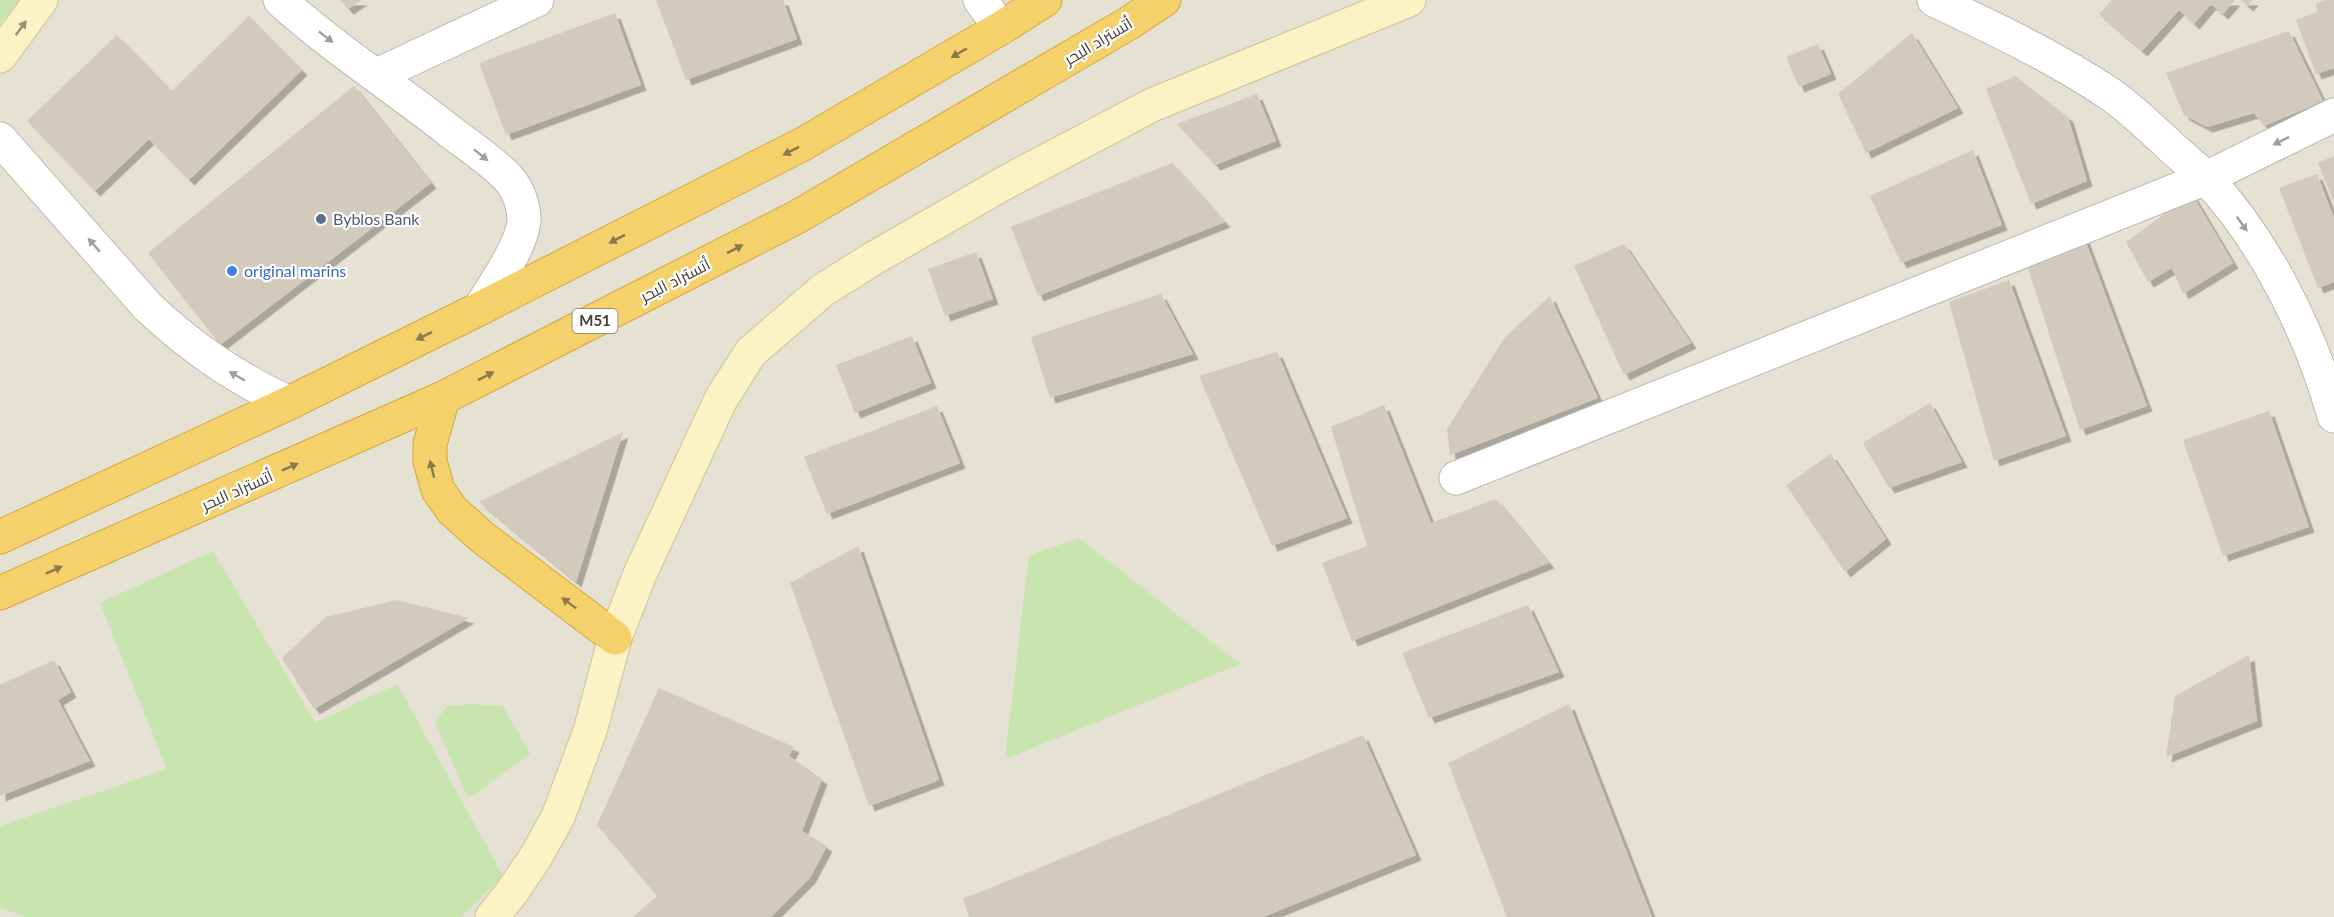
<svg xmlns="http://www.w3.org/2000/svg" width="2334" height="917" viewBox="0 0 2334 917" font-family="Lato,Cairo,sans-serif">
<style>
.residential{fill:#e5e1d3}
.green{fill:#c8e4af}
.building{fill:#d2cbbb;filter:url(#shadow)}
.lines{fill:none;stroke-linecap:round;stroke-linejoin:round}
.minor-casing{stroke:#bfb9ab;stroke-width:35}
.tertiary-casing{stroke:#bfb9ab;stroke-width:35}
.secondary-casing{stroke:#cfc497;stroke-width:35}
.motorway-casing{stroke:#d4a73c;stroke-width:35}
.minor{stroke:#fff;stroke-width:33}
.tertiary{stroke:#fff;stroke-width:33}
.secondary{stroke:#fbf2c5;stroke-width:33}
.motorway{stroke:#f5d16c;stroke-width:33}
.oneway{fill:#969076}
.oneway2{fill:#a19f9a}
.oneway3{fill:#8a794b}
.service-dot{fill:#5c6f8a;stroke:#fff;stroke-width:2}
.shop-dot{fill:#3f7fe0;stroke:#fff;stroke-width:2}
.labels{text-anchor:middle;stroke-width:4.5;stroke-linejoin:round;paint-order:stroke}
.shield{fill:#fff;stroke:#7b7972;stroke-width:1.5}
.shield-label{font-size:15px;font-weight:bold;fill:#433f35}
.street-label{font-size:16px;fill:#433f35;stroke:#fff}
.service-label{font-size:16px;fill:#4e5e75;stroke:#fff;text-anchor:start}
.shop-label{font-size:16px;fill:#366cbe;stroke:#fff;text-anchor:start}
</style>
<defs>
<filter id="shadow"><feDropShadow dx="5.5" dy="5.5" stdDeviation="0" flood-color="#0004"/></filter>
</defs>
<rect width="100%" height="100%" fill="#f1eee5"/>
<rect class="residential" x="0" y="0" width="2334" height="917"/>
<g class="green">
<path d="M0,0H19L0,24Z"/>
<path d="M1079,538L1240,664L1005,759L1029,555Z"/>
<path d="M213,551L315,723L397,684L503,876L461,917H26L0,908V826L167,769L100,603Z"/>
<path d="M471,704L503,706L530,754L468,799L435,722L447,706Z"/>
</g>
<g class="building">
<path d="M340,0H362L348,9Z"/>
<path d="M656,0H783L797,39L686,80Z"/>
<path d="M2112,0H2235L2223,14L2211,4L2194,24L2179,10L2142,51L2099,14Z"/>
<path d="M2241,0H2253L2248,6Z"/>
<path d="M2326,0H2334V68L2316,74L2296,20L2317,12L2316,3Z"/>
<path d="M615,13L641,85L506,135L479,63Z"/>
<path d="M249,16L302,70L189,180L149,139L95,191L27,121L117,35L172,91Z"/>
<path d="M2289,31L2323,101L2264,126L2254,113L2207,127L2184,115L2166,73Z"/>
<path d="M1912,33L1958,108L1866,153L1838,94Z"/>
<path d="M1818,44L1831,74L1799,87L1786,57Z"/>
<path d="M2015,76L2068,117L2087,181L2031,204L1986,89Z"/>
<path d="M354,86L431,183L220,345L148,253Z"/>
<path d="M1257,94L1276,141L1215,165L1177,124Z"/>
<path d="M1973,150L2002,225L1901,263L1870,196Z"/>
<path d="M2334,156V203L2318,163Z"/>
<path d="M1172,163L1225,222L1038,296L1011,227Z"/>
<path d="M2317,174L2334,218V282L2318,288L2279,188Z"/>
<path d="M2192,194L2233,263L2183,294L2172,268L2148,282L2126,242Z"/>
<path d="M2084,237L2147,406L2080,430L2026,262Z"/>
<path d="M1624,244L1691,343L1624,375L1574,266Z"/>
<path d="M976,252L993,299L945,316L928,269Z"/>
<path d="M2009,280L2066,436L1994,461L1949,302Z"/>
<path d="M1161,294L1193,354L1050,398L1031,337Z"/>
<path d="M1550,296L1598,398L1450,455L1447,429L1505,337Z"/>
<path d="M912,336L931,383L855,413L836,365Z"/>
<path d="M1277,352L1347,518L1272,546L1199,376Z"/>
<path d="M1930,403L1962,462L1889,488L1863,443Z"/>
<path d="M1384,405L1431,523L1496,499L1549,563L1352,641L1322,563L1367,546L1331,427Z"/>
<path d="M937,406L960,463L827,514L804,457Z"/>
<path d="M2269,411L2309,527L2223,556L2183,440Z"/>
<path d="M623,432L576,582L479,502Z"/>
<path d="M1831,454L1886,539L1845,572L1786,485Z"/>
<path d="M858,546L939,780L869,806L790,583Z"/>
<path d="M397,600L469,618L314,709L282,658L326,617Z"/>
<path d="M1528,605L1559,672L1429,718L1402,653Z"/>
<path d="M2249,655L2257,721L2166,757L2175,696Z"/>
<path d="M54,660L71,692L58,700L90,761L0,796V685Z"/>
<path d="M659,688L794,747L789,756L822,779L802,831L827,846L810,878L771,917H633L657,896L597,825Z"/>
<path d="M1569,704L1652,917H1507L1448,763Z"/>
<path d="M1363,735L1416,855L1263,917H969L963,899Z"/>
</g>
<g class="lines">
<defs>
<g id="minor">
<path d="M280,0C332,47 392,86 447,129C467,145 490,159 508,178C518,189 524,205 524,220C523,244 493,288 479,309"/>
<path d="M980,0L1001,28"/>
<path d="M377,75L537,0"/>
<path d="M0,139L148,307C192,348 234,377 289,403"/>
<path d="M1456,478L2206,178"/>
</g>
<g id="tertiary">
<path d="M1934,0C1993,28 2055,57 2110,94C2130,108 2147,125 2165,141C2178,154 2193,165 2206,178C2266,242 2310,332 2334,416"/>
<path d="M2206,178L2334,115"/>
</g>
<g id="secondary">
<path d="M0,56L41,0"/>
<path d="M492,917L512,892L535,858L558,817L590,731L615,638L640,574L721,399L751,352L823,290L874,258L1008,181L1152,105L1409,0"/>
</g>
<g id="motorway">
<path d="M443,398L430,444V461L438,490L452,510L482,537L615,638"/>
<path d="M0,537L289,403L479,309L803,144L1001,28L1045,0"/>
<path d="M0,593L443,398L797,217L1129,23L1164,0"/>
</g>
</defs>
<use href="#minor" class="minor-casing"/>
<use href="#tertiary" class="tertiary-casing"/>
<use href="#secondary" class="secondary-casing"/>
<use href="#motorway" class="motorway-casing"/>
<use href="#minor" class="minor"/>
<use href="#tertiary" class="tertiary"/>
<use href="#secondary" class="secondary"/>
<use href="#motorway" class="motorway"/>
</g>
<defs><path id="oneway-solid" d="M-6-.8H1V-3.2L6.5 0L1 3.2V.8H-6Z" transform="scale(1.5)"/></defs>
<use class="oneway" href="#oneway-solid" transform="translate(21 28) rotate(-54)"/>
<g class="oneway2">
<use href="#oneway-solid" transform="translate(326 37) rotate(38)"/>
<use href="#oneway-solid" transform="translate(2281 141) rotate(154)"/>
<use href="#oneway-solid" transform="translate(481 155) rotate(39)"/>
<use href="#oneway-solid" transform="translate(2242 224) rotate(55)"/>
<use href="#oneway-solid" transform="translate(94 245) rotate(-131)"/>
<use href="#oneway-solid" transform="translate(237 376) rotate(-150)"/>
</g>
<g class="oneway3">
<use href="#oneway-solid" transform="translate(959 53) rotate(150)"/>
<use href="#oneway-solid" transform="translate(791 151) rotate(153)"/>
<use href="#oneway-solid" transform="translate(617 239) rotate(153)"/>
<use href="#oneway-solid" transform="translate(735 249) rotate(-27)"/>
<use href="#oneway-solid" transform="translate(424 336) rotate(154)"/>
<use href="#oneway-solid" transform="translate(486 376) rotate(-27)"/>
<use href="#oneway-solid" transform="translate(290 467) rotate(-24)"/>
<use href="#oneway-solid" transform="translate(432 469) rotate(-104)"/>
<use href="#oneway-solid" transform="translate(54 570) rotate(-24)"/>
<use href="#oneway-solid" transform="translate(569 603) rotate(-143)"/>
</g>
<circle class="service-dot" cx="321" cy="219" r="6"/>
<circle class="shop-dot" cx="232" cy="271" r="6"/>
<g class="labels">
<rect class="shield" x="572.5" y="309" width="45" height="24" rx="4.5"/>
<g class="shield-label">
<text x="595" y="326">M51</text>
</g>
<g class="street-label">
<text transform="translate(1098 41) rotate(-31)" y="6">أتستراد البحر</text>
<text transform="translate(675 280) rotate(-27)" y="6">أتستراد البحر</text>
<text transform="translate(237 490) rotate(-24)" y="6">أتستراد البحر</text>
</g>
<g class="service-label">
<text x="333" y="225">Byblos Bank</text>
</g>
<g class="shop-label">
<text x="244" y="277">original marins</text>
</g>
</g>
</svg>
